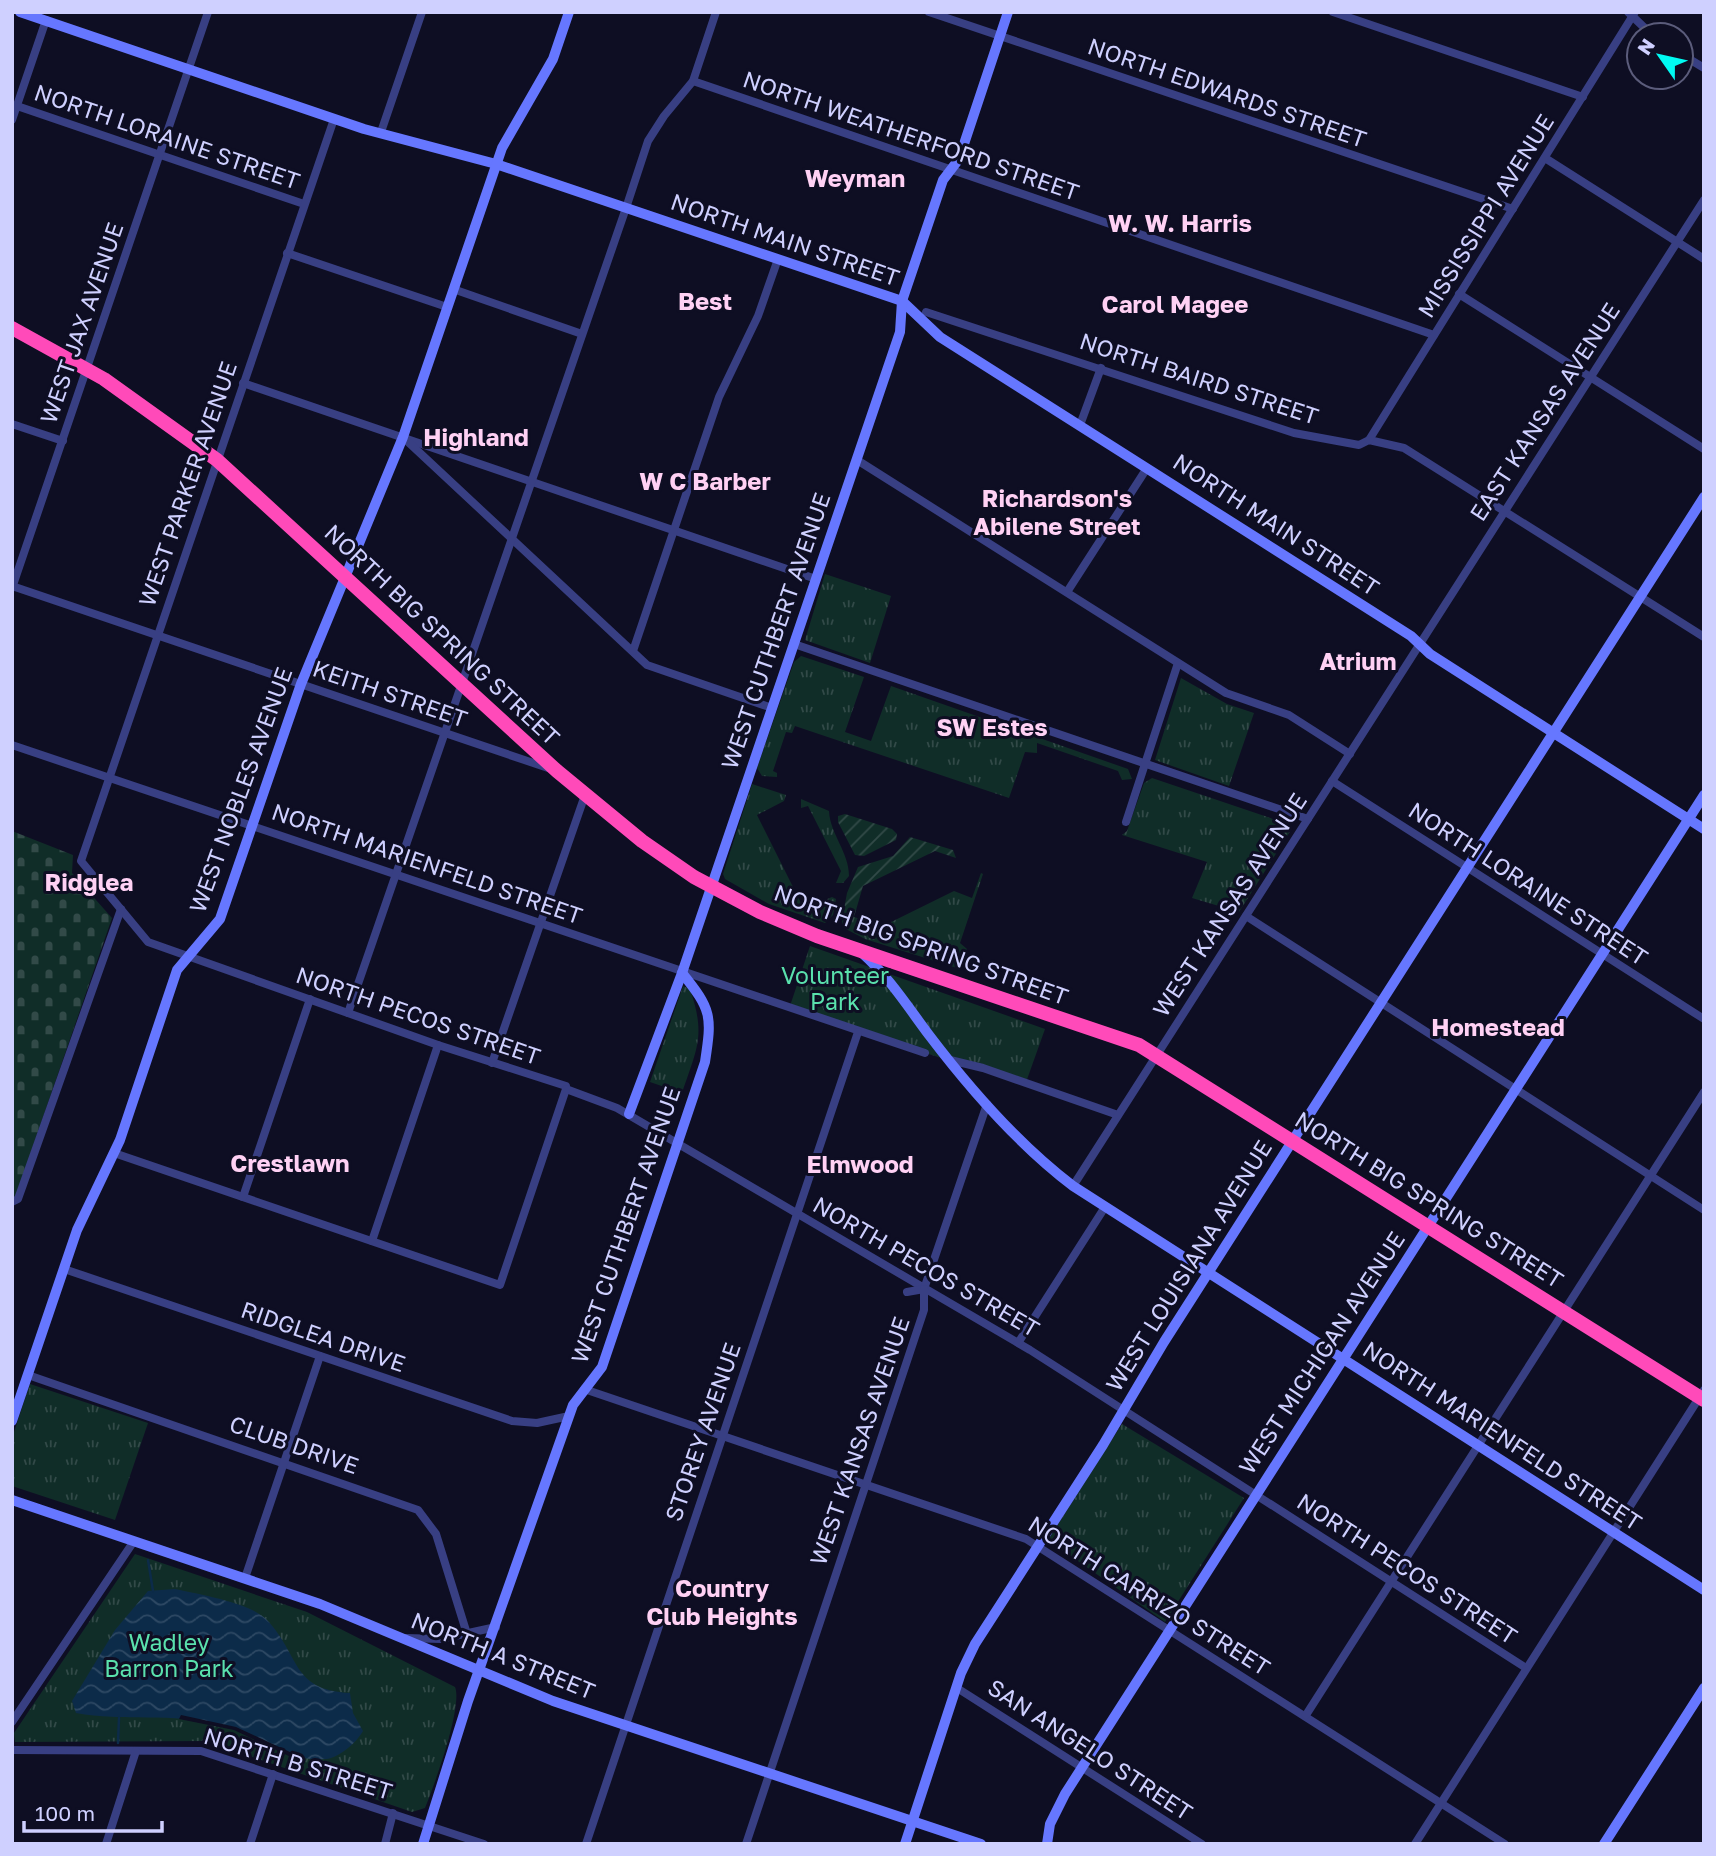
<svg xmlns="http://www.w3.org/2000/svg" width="1716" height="1856" viewBox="0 0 1716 1856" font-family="'Golos Text',sans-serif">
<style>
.grass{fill:url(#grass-tufts)}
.cemetery{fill:url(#cemetery-stones)}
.garden{fill:url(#garden-furrows)}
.water{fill:url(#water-waves)}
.pier{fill:#0e0e23}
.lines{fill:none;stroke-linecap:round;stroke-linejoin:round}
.stream{stroke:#0c2b49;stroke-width:2.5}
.street{stroke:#383f83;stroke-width:8}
.secondary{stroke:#67f;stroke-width:10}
.highway{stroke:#ff4ab9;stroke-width:14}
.labels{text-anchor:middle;stroke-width:6;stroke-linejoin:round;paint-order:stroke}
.street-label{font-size:23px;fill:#cfd0ff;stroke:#0e0e23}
.park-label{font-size:23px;fill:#5ae1ad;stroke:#0e0e23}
.neighbourhood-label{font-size:24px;font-weight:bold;fill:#ffd1f4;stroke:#0e0e23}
</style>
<defs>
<pattern id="grass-tufts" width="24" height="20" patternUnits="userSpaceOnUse" patternTransform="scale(1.75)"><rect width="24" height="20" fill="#102d28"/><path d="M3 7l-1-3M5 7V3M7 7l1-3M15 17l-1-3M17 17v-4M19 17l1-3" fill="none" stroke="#324a48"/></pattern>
<pattern id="cemetery-stones" width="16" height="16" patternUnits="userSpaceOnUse" patternTransform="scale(1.75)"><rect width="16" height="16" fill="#102d28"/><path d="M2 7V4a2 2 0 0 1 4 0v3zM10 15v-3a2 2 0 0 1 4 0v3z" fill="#324a48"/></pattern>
<pattern id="garden-furrows" width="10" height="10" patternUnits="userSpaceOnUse" patternTransform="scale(1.75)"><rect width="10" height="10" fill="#102d28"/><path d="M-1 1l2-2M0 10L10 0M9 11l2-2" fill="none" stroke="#324a48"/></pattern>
<pattern id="water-waves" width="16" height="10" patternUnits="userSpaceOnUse" patternTransform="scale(1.75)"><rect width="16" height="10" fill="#0c2b49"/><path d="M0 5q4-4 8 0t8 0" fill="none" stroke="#2e4964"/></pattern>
</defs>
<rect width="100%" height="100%" fill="#0e0e23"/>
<g class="grass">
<path d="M825,574L891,596L870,663L805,640Z"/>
<path d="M801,656L864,677L845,732L871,741L891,686L1128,769L1132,779L1122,780L1118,771L1037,743V753L1025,752L1009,798L795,726L792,733L786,732L773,771L777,773V777L762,776L757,768L794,662Z"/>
<path d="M1181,678L1227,704L1254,713L1229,786L1155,760Z"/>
<path d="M1152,778L1291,825V830L1239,912L1192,898L1207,862L1122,835L1127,831L1144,783Z"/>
<path d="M752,784L786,795L784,801L757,815L804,909L832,897L836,899L833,915L825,923L769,904L725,879L723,874Z"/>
<path d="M801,799L829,811C830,834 849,852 849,876L843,883H836L841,871L808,806L801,808Z"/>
<path d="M981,873L983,874L960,943L967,949L957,968L865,939L842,927V920L854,917L883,926L954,891L972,898Z"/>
<path d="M810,946L1045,1029L1025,1085L789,1009Z"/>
<path d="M683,986L690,989C706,1036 697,1048 682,1093L650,1082Z"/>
<path d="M30,1384L148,1423L115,1520L12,1486V1438Z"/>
<path d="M1122,1424L1244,1498L1165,1622L1048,1540Z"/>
<path d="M135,1554L307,1612L455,1687C463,1706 434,1786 425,1808L412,1812L206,1741L15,1742L14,1733Z"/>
</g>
<path class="cemetery" d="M12,831L73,855L72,873L112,918L15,1198L12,1197Z"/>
<g class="garden">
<path d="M845,814L892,829L897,834L896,840L864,856L855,855L838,822V816Z"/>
<path d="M910,837L953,850L956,858L935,851L863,886L854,917L842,920L847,893L858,867L893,856Z"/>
</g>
<path class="water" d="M175,1589C198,1594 250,1603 266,1619C301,1655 290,1690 350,1693L353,1713L363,1731C357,1742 339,1758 326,1759C287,1763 256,1735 220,1725C173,1712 123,1722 76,1713L72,1701L115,1630L148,1591Z"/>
<path class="pier" d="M181,1715L236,1727L292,1753L291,1757L234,1730L179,1719Z"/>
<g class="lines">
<g class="stream">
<path d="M148,1560L153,1591"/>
<path d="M118,1743L119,1718"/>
</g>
<g class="street">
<path d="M929,12L1513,209"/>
<path d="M1333,12L1583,97"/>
<path d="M1628,12L1652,35"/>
<path d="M1681,54L1704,68"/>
<path d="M693,81L1434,335"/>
<path d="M17,106L304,204"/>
<path d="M334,119L81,861L148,942L438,1045L566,1086V1089L617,1108L1030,1350L1526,1668"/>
<path d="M12,120L46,20"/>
<path d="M381,132L422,12"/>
<path d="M1545,158L1704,259"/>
<path d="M287,253L447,307"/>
<path d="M453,289L582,334"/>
<path d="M1459,294L1704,449"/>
<path d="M926,312L1294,433L1359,445L1369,440L1404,448L1704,637"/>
<path d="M243,383L816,579"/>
<path d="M12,424L63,441"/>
<path d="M1080,425L1101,368"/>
<path d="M406,440L647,665L772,708"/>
<path d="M1369,440L1635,12"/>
<path d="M857,460L1226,693L1289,715L1350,754"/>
<path d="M12,586L551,769"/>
<path d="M12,588L208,12"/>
<path d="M1067,592L1147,468"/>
<path d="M794,644L1308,819"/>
<path d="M633,651L719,397L758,316L778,259"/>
<path d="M12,745L925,1053"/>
<path d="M1332,781L1704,1019"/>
<path d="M1126,822L1178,663"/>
<path d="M1246,916L1704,1210"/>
<path d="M348,1013L626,208L648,141L664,116L693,81L716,12"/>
<path d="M950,1060L983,1068L1118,1115"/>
<path d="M492,1063L585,795"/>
<path d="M114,1153L500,1285L566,1089"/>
<path d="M1073,1186L1704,200"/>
<path d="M243,1197L310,999"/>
<path d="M12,1202L18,1199L121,909"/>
<path d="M372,1241L438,1045"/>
<path d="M64,1269L512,1421L537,1423L569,1416"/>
<path d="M907,1292L924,1289L987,1104"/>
<path d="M1018,1343L1105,1207"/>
<path d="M28,1375L418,1510L436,1534L467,1634"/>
<path d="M584,1389L1026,1539L1505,1844"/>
<path d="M245,1578L320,1356"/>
<path d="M406,1638L441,1639L496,1627"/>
<path d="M957,1688L1202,1844"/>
<path d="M1306,1715L1704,1092"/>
<path d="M12,1722L134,1541"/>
<path d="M12,1750L201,1751L484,1844"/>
<path d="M106,1844L136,1751"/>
<path d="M250,1844L273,1774"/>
<path d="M385,1844L393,1813"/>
<path d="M586,1844L858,1032"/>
<path d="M746,1844L924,1310V1289"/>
<path d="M1415,1844L1704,1390"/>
</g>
<g class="secondary">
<path d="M20,12L364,129L496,164L902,301L940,337L1411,636L1430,654L1704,829"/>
<path d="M862,953C889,977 908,1007 929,1035C970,1089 1019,1145 1073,1186L1704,1590"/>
<path d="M629,1114L682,973L900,332L902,301L943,180L959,159L1008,12"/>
<path d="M12,1421L77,1230L120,1140L177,970L220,919L301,684L403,437L502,148L553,59L569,12"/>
<path d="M12,1500L320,1604L553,1701L981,1844"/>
<path d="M423,1844L468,1701L573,1405L602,1367L705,1062C712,1016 712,1010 682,973"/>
<path d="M905,1844L961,1673L975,1644L1103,1445L1164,1342L1704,497"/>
<path d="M1047,1844L1050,1824L1065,1794L1704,795"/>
<path d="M1604,1844L1704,1688"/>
</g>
<path class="highway" d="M12,328L104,379L217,460L557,771L642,841L694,877L760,912L817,936L1139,1045L1704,1400"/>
</g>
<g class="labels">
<g class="street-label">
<text transform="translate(1227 93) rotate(19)" y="8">NORTH EDWARDS STREET</text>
<text transform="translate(911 136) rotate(19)" y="8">NORTH WEATHERFORD STREET</text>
<text transform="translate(167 137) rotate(19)" y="8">NORTH LORAINE STREET</text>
<text transform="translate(1486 216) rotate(-58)" y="8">MISSISSIPPI AVENUE</text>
<text transform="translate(785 240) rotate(19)" y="8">NORTH MAIN STREET</text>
<text transform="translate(82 323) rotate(-71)" y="8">WEST JAX AVENUE</text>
<text transform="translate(1199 379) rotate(18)" y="8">NORTH BAIRD STREET</text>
<text transform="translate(1545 412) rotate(-57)" y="8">EAST KANSAS AVENUE</text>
<text transform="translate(188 484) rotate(-71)" y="8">WEST PARKER AVENUE</text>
<text transform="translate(1276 525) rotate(33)" y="8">NORTH MAIN STREET</text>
<text transform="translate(776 631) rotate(-71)" y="8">WEST CUTHBERT AVENUE</text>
<text transform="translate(442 635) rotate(43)" y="8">NORTH BIG SPRING STREET</text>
<text transform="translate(390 694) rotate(19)" y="8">KEITH STREET</text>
<text transform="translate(241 790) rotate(-70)" y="8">WEST NOBLES AVENUE</text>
<text transform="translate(427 864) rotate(19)" y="8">NORTH MARIENFELD STREET</text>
<text transform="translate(1528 884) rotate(33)" y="8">NORTH LORAINE STREET</text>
<text transform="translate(1230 905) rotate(-57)" y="8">WEST KANSAS AVENUE</text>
<text transform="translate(921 945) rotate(20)" y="8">NORTH BIG SPRING STREET</text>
<text transform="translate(418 1016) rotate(19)" y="8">NORTH PECOS STREET</text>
<text transform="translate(1429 1200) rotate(32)" y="8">NORTH BIG SPRING STREET</text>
<text transform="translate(626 1225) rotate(-71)" y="8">WEST CUTHBERT AVENUE</text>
<text transform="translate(1189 1266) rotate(-58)" y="8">WEST LOUISIANA AVENUE</text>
<text transform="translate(926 1267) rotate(30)" y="8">NORTH PECOS STREET</text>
<text transform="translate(323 1337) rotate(19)" y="8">RIDGLEA DRIVE</text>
<text transform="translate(1322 1353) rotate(-57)" y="8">WEST MICHIGAN AVENUE</text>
<text transform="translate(703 1432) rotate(-71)" y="8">STOREY AVENUE</text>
<text transform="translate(1502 1436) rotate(33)" y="8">NORTH MARIENFELD STREET</text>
<text transform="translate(860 1441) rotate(-71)" y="8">WEST KANSAS AVENUE</text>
<text transform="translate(294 1445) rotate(19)" y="8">CLUB DRIVE</text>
<text transform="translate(1407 1569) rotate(33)" y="8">NORTH PECOS STREET</text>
<text transform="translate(1149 1596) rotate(32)" y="8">NORTH CARRIZO STREET</text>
<text transform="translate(503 1656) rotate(22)" y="8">NORTH A STREET</text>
<text transform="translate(1090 1750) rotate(33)" y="8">SAN ANGELO STREET</text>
<text transform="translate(298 1764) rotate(17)" y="8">NORTH B STREET</text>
</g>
<g class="park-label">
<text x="835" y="984">Volunteer<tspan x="835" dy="26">Park</tspan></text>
<text x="169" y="1651">Wadley<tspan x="169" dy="26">Barron Park</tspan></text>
</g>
<g class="neighbourhood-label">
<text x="855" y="187">Weyman</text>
<text x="1180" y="232">W. W. Harris</text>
<text x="705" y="310">Best</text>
<text x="1175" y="313">Carol Magee</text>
<text x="476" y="446">Highland</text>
<text x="705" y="490">W C Barber</text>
<text x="1057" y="507">Richardson's<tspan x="1057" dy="28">Abilene Street</tspan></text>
<text x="1358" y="670">Atrium</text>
<text x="992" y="736">SW Estes</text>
<text x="89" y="891">Ridglea</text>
<text x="1498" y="1036">Homestead</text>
<text x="290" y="1172">Crestlawn</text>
<text x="860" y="1173">Elmwood</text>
<text x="722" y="1597">Country<tspan x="722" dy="28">Club Heights</tspan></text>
</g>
</g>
<rect width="1716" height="1856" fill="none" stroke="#cfd0ff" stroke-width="28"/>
<g transform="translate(1660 56) rotate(304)"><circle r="33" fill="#0e0e23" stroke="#5b5c7b" stroke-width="2"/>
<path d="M0-5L12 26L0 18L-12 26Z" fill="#00faf2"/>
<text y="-10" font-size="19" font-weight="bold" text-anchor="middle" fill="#cfd0ff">N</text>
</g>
<path d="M24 1821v10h138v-10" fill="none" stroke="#cfd0ff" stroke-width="3.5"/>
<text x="35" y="1821" font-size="21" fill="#cfd0ff" stroke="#0e0e23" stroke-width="5" paint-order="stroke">100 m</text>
</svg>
